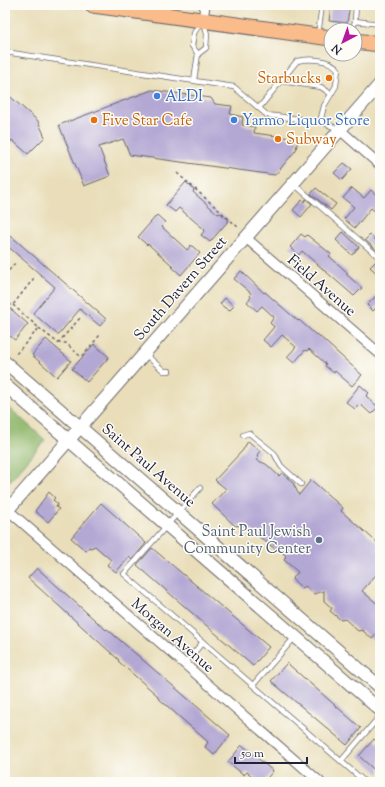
<svg xmlns="http://www.w3.org/2000/svg" width="385" height="787" viewBox="0 0 385 787" font-family="'Sorts Mill Goudy',serif">
<style>
.forest{fill:#92b86d;stroke:#5a6d54}
.building{fill:#b3a8d4}
.lines{fill:none;stroke-linecap:round;stroke-linejoin:round}
.service-casing{stroke:#686467;stroke-width:6}
.minor-casing{stroke:#686467;stroke-width:11}
.tertiary-casing{stroke:#686467;stroke-width:14}
.primary-casing{stroke:#686467;stroke-width:17}
.path{stroke:#686467;stroke-width:1.5;stroke-dasharray:3 3;stroke-linecap:butt}
.service{stroke:#fff;stroke-width:4.5}
.minor{stroke:#fff;stroke-width:9}
.tertiary{stroke:#fff;stroke-width:12}
.primary{stroke:#fabc8b;stroke-width:15}
.food-dot{fill:#e8710a;stroke:#fdfcf7;stroke-width:1.5}
.shop-dot{fill:#3f7fe0;stroke:#fdfcf7;stroke-width:1.5}
.service-dot{fill:#5c6f8a;stroke:#fdfcf7;stroke-width:1.5}
.labels{text-anchor:middle;stroke-width:3;stroke-linejoin:round;paint-order:stroke}
.food-label{font-size:15px;fill:#c56008;stroke:#fdfcf7;text-anchor:start}
.shop-label{font-size:15px;fill:#366cbe;stroke:#fdfcf7;text-anchor:start}
.street-label{font-size:15px;fill:#22223b;stroke:#fdfcf7}
.service-label{font-size:15px;fill:#4e5e75;stroke:#fdfcf7;text-anchor:end}
</style>
<rect width="100%" height="100%" fill="#fdfcf7"/>
<filter id="ink" filterUnits="userSpaceOnUse"><feTurbulence type="fractalNoise" baseFrequency=".025" numOctaves="2"/><feDisplacementMap in="SourceGraphic" scale="8" xChannelSelector="R" yChannelSelector="G"/><feConvolveMatrix kernelMatrix="1 2 1 2 8 2 1 2 1" color-interpolation-filters="sRGB"/></filter>
<filter id="wash" filterUnits="userSpaceOnUse"><feTurbulence type="fractalNoise" baseFrequency=".012" numOctaves="4" result="noise"/><feDisplacementMap in="SourceGraphic" scale="16" xChannelSelector="R" yChannelSelector="G"/><feGaussianBlur stdDeviation="0.9" result="paint"/><feColorMatrix in="noise" values="0 0 0 0 0 0 0 0 0 0 0 0 0 0 0 0 0 1.4 0 .05"/><feComposite in="paint" operator="in"/></filter>
<g filter="url(#wash)">
<rect width="100%" height="100%" fill="#e9deb9"/>
<path class="forest" d="M5,404L45,440L5,487Z"/>
<g id="blocks">
<g class="building">
<path d="M331,5H350L347,23L329,21Z"/>
<path d="M152,90L211,98L215,104L232,106L230,114L243,117L242,125L255,127L254,133L298,139L296,150L275,175L130,155L123,139L99,147L110,176L84,186L59,125Z"/>
<path d="M5,92L38,121L45,137L28,154L12,140L5,149Z"/>
<path d="M344,163L352,169L342,180L334,173Z"/>
<path d="M186,182L194,190L193,192L218,214L220,213L229,220L210,242L201,235L205,230L179,208L175,212L166,205Z"/>
<path d="M316,188L336,204L331,210L311,194Z"/>
<path d="M352,188L364,198L371,190L380,198V216L371,208L355,228L344,219L354,207L343,198Z"/>
<path d="M306,199L312,204L301,217L293,210L302,200L304,202Z"/>
<path d="M157,215L166,223L162,227L187,250L191,245L200,253L181,275L172,267L173,266L148,244L147,245L138,237Z"/>
<path d="M343,232L359,247L352,255L336,240Z"/>
<path d="M301,234L305,237L307,235L331,254L329,256L348,273L346,274L362,288L354,296L302,251L299,255L290,247Z"/>
<path d="M370,235L380,244V253L365,240Z"/>
<path d="M11,236L106,319L100,326L80,309L58,335L33,313L55,287L5,244Z"/>
<path d="M377,260L380,262V276L370,267Z"/>
<path d="M241,271L264,293L265,292L298,321L299,320L316,335L317,334L362,375L352,386L335,371L334,373L325,366L326,364L309,349L307,351L305,350L294,363L287,357L296,347L282,335L271,347L263,340L274,327L270,323L274,317L262,306L257,311L247,302L251,297L250,295L251,293L234,279Z"/>
<path d="M376,296L380,299V303L373,311L367,305Z"/>
<path d="M225,298L234,306L229,311L220,304Z"/>
<path d="M5,304L28,324L15,340L5,332Z"/>
<path d="M46,339L71,361L57,377L32,355Z"/>
<path d="M94,344L109,357L87,382L72,369Z"/>
<path d="M360,385L369,393L366,396L378,407L371,414L360,404L355,409L346,402Z"/>
<path d="M248,441L260,451L257,455L259,457L256,460L266,464L279,476L282,473L293,483L299,495L311,480L343,508L341,511L380,545V570L362,591L380,606V630L372,639L362,630L358,631L345,619L341,620L330,611L332,608L324,601V591L314,594L305,586L303,589L292,579L298,572L284,560L286,556L277,547L275,549L244,525L235,526L212,504L226,489L215,480L243,450Z"/>
<path d="M49,492L55,498L53,500L58,504L56,507L59,509L48,522L35,511Z"/>
<path d="M101,503L146,543L132,560L129,557L116,572L107,565L111,560L95,546L91,548L89,547L86,551L71,538Z"/>
<path d="M152,548L269,647L253,666L137,565Z"/>
<path d="M37,568L106,630L107,629L230,735L214,755L205,747L208,742L157,697L158,696L118,661L119,660L28,578Z"/>
<path d="M287,663L361,728L347,745L271,681Z"/>
<path d="M374,739L380,744V775L359,756Z"/>
<path d="M242,745L273,771L264,782H259L247,772L244,775L228,762Z"/>
</g>
</g>
</g>
<g filter="url(#ink)">
<use href="#blocks" fill-opacity="0" stroke="#686467" stroke-width="1"/>
<g class="lines">
<defs>
<g id="service">
<path d="M355,21L356,5"/>
<path d="M353,30L355,21L380,24"/>
<path d="M318,35L322,5"/>
<path d="M5,52L234,87L267,115L322,122L338,129"/>
<path d="M198,54L192,46L194,33L201,22"/>
<path d="M194,80L198,54L206,48L207,34L204,23"/>
<path d="M281,81L321,87L331,94"/>
<path d="M259,108L297,61C309,58 330,59 338,69L336,86L324,106L320,122"/>
<path d="M294,184L380,258"/>
<path d="M145,354L164,371H169"/>
<path d="M243,435L249,433L274,453L281,466L301,484"/>
<path d="M200,488L124,574L365,782"/>
<path d="M185,663L203,642"/>
<path d="M253,685L295,637"/>
<path d="M341,761L380,716"/>
</g>
<g id="minor">
<path d="M203,20L205,5"/>
<path d="M339,129L380,165"/>
<path d="M245,237L380,354"/>
<path d="M8,510L320,782"/>
</g>
<g id="tertiary">
<path d="M5,362L380,687"/>
<path d="M5,385L380,710"/>
<path d="M5,513L380,84"/>
</g>
<g id="primary">
<path d="M93,5L331,38"/>
<path d="M355,41L380,44"/>
</g>
</defs>
<use href="#service" class="service-casing"/>
<use href="#minor" class="minor-casing"/>
<use href="#tertiary" class="tertiary-casing"/>
<use href="#primary" class="primary-casing"/>
<g class="path">
<path d="M177,173L238,227"/>
<path d="M5,275L16,262"/>
<path d="M5,299L12,306L34,278"/>
<path d="M13,305L39,328L15,355"/>
<path d="M39,328L58,343H66L81,357L100,335"/>
<path d="M58,343L80,318"/>
</g>
<use href="#service" class="service"/>
<use href="#minor" class="minor"/>
<use href="#tertiary" class="tertiary"/>
<use href="#primary" class="primary"/>
</g>
</g>
<g class="food-dot">
<circle cx="329" cy="78" r="4"/>
<circle cx="94" cy="120" r="4"/>
<circle cx="278" cy="139" r="4"/>
</g>
<g class="shop-dot">
<circle cx="157" cy="96" r="4"/>
<circle cx="234" cy="120" r="4"/>
</g>
<circle class="service-dot" cx="319" cy="540" r="4"/>
<g class="labels">
<g class="food-label">
<text x="321" y="83" text-anchor="end">Starbucks</text>
<text x="102" y="125">Five Star Cafe</text>
<text x="286" y="144">Subway</text>
</g>
<g class="shop-label">
<text x="165" y="101">ALDI</text>
<text x="242" y="125">Yarmo Liquor Store</text>
</g>
<g class="street-label">
<text transform="translate(322 285) rotate(41)" y="5">Field Avenue</text>
<text transform="translate(180 288) rotate(-49)" y="5">South Davern Street</text>
<text transform="translate(149 465) rotate(41)" y="5">Saint Paul Avenue</text>
<text transform="translate(173 635) rotate(41)" y="5">Morgan Avenue</text>
</g>
<g class="service-label">
<text x="311" y="536">Saint Paul Jewish<tspan x="311" dy="17">Community Center</tspan></text>
</g>
</g>
<rect width="385" height="787" fill="none" stroke="#fdfcf7" stroke-width="20"/>
<g transform="translate(343 42) rotate(221)"><circle r="19" fill="#fdfcf7" stroke="#a5a5ac"/>
<path d="M0-3L7 15L0 10L-7 15Z" fill="#b5179e"/>
<text y="-6" font-size="11" font-weight="bold" text-anchor="middle" fill="#22223b">N</text>
</g>
<path d="M235 757v6h72v-6" fill="none" stroke="#22223b" stroke-width="2"/>
<text x="241" y="757" font-size="12" fill="#22223b" stroke="#fdfcf7" stroke-width="3" paint-order="stroke">50 m</text>
</svg>
